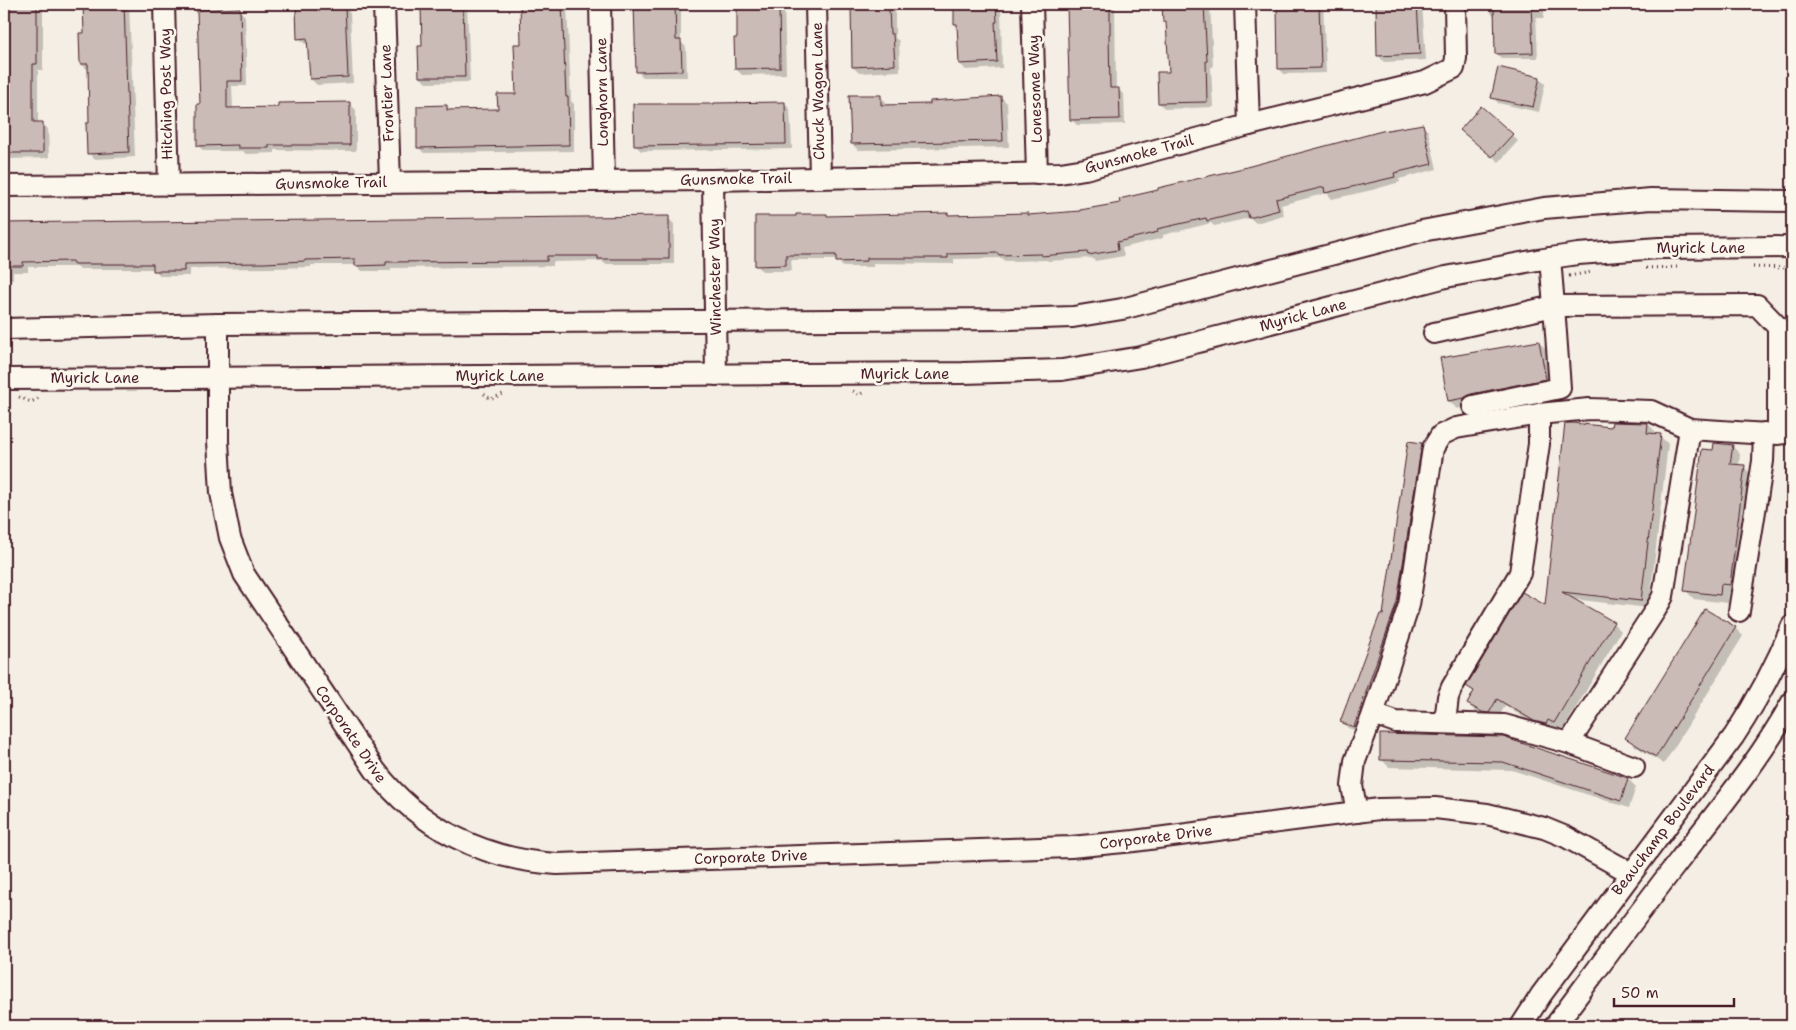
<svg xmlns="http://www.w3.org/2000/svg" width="1796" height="1030" viewBox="0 0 1796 1030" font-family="'Shantell Sans',sans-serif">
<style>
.shadow{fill:#0003}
.building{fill:#cabbb6;stroke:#4a1f2b}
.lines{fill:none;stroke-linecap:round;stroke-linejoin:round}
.minor-casing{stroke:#4a1f2b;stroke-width:24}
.path{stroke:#4a1f2b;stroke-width:3;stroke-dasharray:1 4;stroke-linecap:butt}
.minor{stroke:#fbf7ec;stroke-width:20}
.labels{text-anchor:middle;stroke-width:5;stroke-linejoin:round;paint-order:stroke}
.street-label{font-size:15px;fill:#4a1f2b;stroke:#fbf7ec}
</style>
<rect width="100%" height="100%" fill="#f4eee4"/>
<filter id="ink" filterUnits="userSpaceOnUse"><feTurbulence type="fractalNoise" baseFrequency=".02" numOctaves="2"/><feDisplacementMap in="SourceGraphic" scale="10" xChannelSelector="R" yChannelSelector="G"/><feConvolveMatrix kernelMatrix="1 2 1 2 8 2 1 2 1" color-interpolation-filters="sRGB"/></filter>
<g filter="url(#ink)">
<g class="shadow">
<path d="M4,4H43V70H38V123H42L48,129L49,158L4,159Z"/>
<path d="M84,4H129L135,157L94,159L89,153L91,124L90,69H87L81,64L85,34Z"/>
<path d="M422,4H467L470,82L426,83L420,77L423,47Z"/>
<path d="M525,4H567L571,101L574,104V151L424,153L419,148L447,106L451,111L499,110L517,95Z"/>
<path d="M635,4H681V42L686,47L687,77H643L637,71Z"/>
<path d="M738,4H784L786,74L742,75L736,69L739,39Z"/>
<path d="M852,4H895V38L899,41L900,71L859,73L853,67Z"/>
<path d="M955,4H1001L1002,68L966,70L960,64L958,26L955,23Z"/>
<path d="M1069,4H1115L1116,90L1118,89L1124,95L1125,124L1077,125L1071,119Z"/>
<path d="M1164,4H1210L1213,67H1211L1213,107L1165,109L1159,103L1170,73L1168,25L1164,21Z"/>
<path d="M1278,4H1323L1326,73L1284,74L1279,68Z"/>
<path d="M1378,4H1422L1426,60L1384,62L1379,56Z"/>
<path d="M1491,4H1544V18H1536L1538,58H1501L1496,53L1495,17L1491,13Z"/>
<path d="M344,7L350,13L353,83L317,85L311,79L309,44H305L299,38Z"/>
<path d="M239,10L245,16L247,86H232L233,109L350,104L356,110V151L275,150V153L246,154L243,151H204L198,146L201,105Z"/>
<path d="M1539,78L1545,84L1539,112L1498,103L1493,97Z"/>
<path d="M880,96L886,102V106L932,105L1001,97L1007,103L1009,147L858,150L852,144Z"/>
<path d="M784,103L790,109L792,149L641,151L635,145L715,106Z"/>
<path d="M1422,125L1428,131L1437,169L1399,179L1400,182L1372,190L1332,199L1327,193L1281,205L1284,215L1256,223L1250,218L1214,226L1211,223L1163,235V238L1122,248L1124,256L1095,261L1092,258L1048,261L1047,260L1005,261L1002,258L954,259V264L873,263V267H843L837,260H791L792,271H762L757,265L828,217L1028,214L1029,216L1081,213Z"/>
<path d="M1512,135L1518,141L1499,162L1468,136Z"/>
<path d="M668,218L674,224V264H605L602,261L553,262V266L391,268V271H362L356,265H311V267L272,268L190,269V276H160L155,269H80L77,267H28V272H13V279H4V225Z"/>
<path d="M1539,342L1547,350L1554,387L1457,409L1449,401Z"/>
<path d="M1648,424L1656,432L1655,435L1660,436L1668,444L1649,608L1573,599L1613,623L1621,631L1563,730L1557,727L1554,732L1543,729L1505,706L1497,720H1491L1476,712L1468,704L1475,693L1468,686L1546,607L1612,428Z"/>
<path d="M1422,444L1428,450L1403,609L1360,732L1348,728L1342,722L1384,616Z"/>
<path d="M1732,446L1740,454L1739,466L1744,467L1752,475L1737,593L1729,592L1728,603L1694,599L1686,591L1715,452Z"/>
<path d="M1735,628L1743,636L1664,764L1635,746L1627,738Z"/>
<path d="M1502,738L1628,779L1636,787L1629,808L1512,770L1389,767L1381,759Z"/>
</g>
<g class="building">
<path d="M4,4H37V64H33V122H43V153H4Z"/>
<path d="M83,4H124L129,152L87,154L86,123H89L88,64H80L79,33H84Z"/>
<path d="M520,4H562L566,97H568L569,145L417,148V106L447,105V110L498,109L497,94H516L514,44H521Z"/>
<path d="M634,4H675L676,40H681L682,71L636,72Z"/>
<path d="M737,4H779L780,68L735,69L734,38H737Z"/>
<path d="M851,4H889L890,34H893L895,65L852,67Z"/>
<path d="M954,4H996L997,22H995L997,62L959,64L957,24H954Z"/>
<path d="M1067,4H1110V34H1109L1110,88H1119L1120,119L1070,120Z"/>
<path d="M1162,4H1204L1207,61H1206L1207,102L1158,103L1157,72H1169L1166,22H1163Z"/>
<path d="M1277,4H1319L1321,68L1278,69Z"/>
<path d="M1376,4H1417L1420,54L1377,56Z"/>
<path d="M1494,4H1531L1533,53L1495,54Z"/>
<path d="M463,5L465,77H419L418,46H422L421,6Z"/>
<path d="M345,6L348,77L310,79L307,38L297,39L296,8Z"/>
<path d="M240,8L242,81H227V108L278,107V103L350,102V145H269V148H238V145L197,146V104H200L197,10Z"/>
<path d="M1498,67L1540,77L1533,107L1491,98Z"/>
<path d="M849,95H881V105L930,104V101L1001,96L1003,141L851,144Z"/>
<path d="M785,102L786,144L634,146L633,104H714V103Z"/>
<path d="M1481,106L1513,134L1492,157L1460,130Z"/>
<path d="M1423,124L1432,164L1394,173L1395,177L1365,184L1325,193L1324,187L1276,199L1279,210L1249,218L1247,211L1207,221L1206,218L1157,229L1158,232L1117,242L1118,250L1088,255L1087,252L1041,256V254L998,255V253L948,254V258H867V261L836,262V255H786V265L755,266V216H796V214H827V216L948,213V215L1028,213V215L1080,211V210L1120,203L1119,199L1158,190V188L1239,169L1382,131Z"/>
<path d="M669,216V259H598V256H547V261L386,262V265L355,266V259L305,260V261L265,263L184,264V271H153V264H73V261L23,262V266H4V223L143,221V222Z"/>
<path d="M1539,341L1546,379L1471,394L1464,398L1448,401L1440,358Z"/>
<path d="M1612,422L1648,423L1647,433L1661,434L1641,601L1562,592L1614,622L1554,723L1548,720L1546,724L1534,721L1497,699L1489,713L1482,712L1467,704L1474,691L1466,686L1522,592L1545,605L1565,423H1573L1611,427Z"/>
<path d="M1408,441L1422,443L1397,602L1354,727L1340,722L1380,614L1383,615Z"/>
<path d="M1714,443L1733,445L1730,464L1745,465L1730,585L1721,584L1720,595L1684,591L1702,449L1713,450Z"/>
<path d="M1705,609L1736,627L1656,757L1625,738Z"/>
<path d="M1380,734L1503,737L1628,778L1621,801L1503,762L1380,760Z"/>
</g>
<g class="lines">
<defs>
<g id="minor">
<path d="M164,4L169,185"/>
<path d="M384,4L390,182"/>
<path d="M600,4L604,180"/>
<path d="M816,4L820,177"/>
<path d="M1032,4L1037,174"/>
<path d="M1245,4L1249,125"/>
<path d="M713,180L716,375"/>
<path d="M4,186L713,180L1060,173L1085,169L1249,125L1425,82L1454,68L1456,58L1455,4"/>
<path d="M1550,258L1554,306L1757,305L1778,327V434"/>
<path d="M218,324V441L221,493L230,538L244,574L375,770C419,828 485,860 557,864L1071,847L1134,841L1379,809L1435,808L1487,814L1544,828L1566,837L1631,873"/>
<path d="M4,329L218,324L1010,319L1073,317L1122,309L1422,231L1544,208L1651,199L1792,201"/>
<path d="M1434,333L1554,306L1560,388L1473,406"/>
<path d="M4,379L963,373L1062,370L1141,357L1446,277L1537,260L1578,254L1659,248L1792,247"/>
<path d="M1739,611L1763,461L1764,433"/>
<path d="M1373,714L1396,722L1504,725L1569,743L1634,767"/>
<path d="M1445,722L1448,697L1452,687L1520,573L1539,444V414"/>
<path d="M1569,743L1656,609L1663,596L1690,429"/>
<path d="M1357,812L1352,786L1355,761L1373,714L1409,605L1433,448L1441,435L1456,428L1539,414L1589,409L1651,411L1690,429L1767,434L1792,433"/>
<path d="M1521,1026L1541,995L1734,736C1757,701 1776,665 1792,626"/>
<path d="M1555,1026C1596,971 1636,916 1678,862C1718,810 1760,760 1792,702"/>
</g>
</defs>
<use href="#minor" class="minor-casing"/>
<g class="path">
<path d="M1753,267L1792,268"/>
<path d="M1646,268L1680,267"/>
<path d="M1569,276L1592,272"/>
<path d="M853,391L859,395L865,391"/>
<path d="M484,394L491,399L503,394"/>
<path d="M19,397L31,402L41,397"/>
</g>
<use href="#minor" class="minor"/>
</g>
</g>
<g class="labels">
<g class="street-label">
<text transform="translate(1035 89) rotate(-92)" y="5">Lonesome Way</text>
<text transform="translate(818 91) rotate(-91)" y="5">Chuck Wagon Lane</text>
<text transform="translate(602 92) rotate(-91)" y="5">Longhorn Lane</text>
<text transform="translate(387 93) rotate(-92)" y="5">Frontier Lane</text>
<text transform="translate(166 94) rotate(-91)" y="5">Hitching Post Way</text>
<text transform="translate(1139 154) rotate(-15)" y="5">Gunsmoke Trail</text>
<text transform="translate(736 179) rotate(-1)" y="5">Gunsmoke Trail</text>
<text transform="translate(331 183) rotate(-1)" y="5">Gunsmoke Trail</text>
<text x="1701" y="253">Myrick Lane</text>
<text transform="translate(715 277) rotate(-91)" y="5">Winchester Way</text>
<text transform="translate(1303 315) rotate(-15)" y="5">Myrick Lane</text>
<text x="905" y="379">Myrick Lane</text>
<text x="500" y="381">Myrick Lane</text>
<text x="95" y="383">Myrick Lane</text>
<text transform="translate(351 734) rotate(56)" y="5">Corporate Drive</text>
<text transform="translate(1663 830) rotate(-53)" y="5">Beauchamp Boulevard</text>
<text transform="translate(1156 837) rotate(-7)" y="5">Corporate Drive</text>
<text transform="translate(751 857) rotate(-2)" y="5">Corporate Drive</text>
</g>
</g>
<rect width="1796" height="1030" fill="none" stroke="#fbf7ec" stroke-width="20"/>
<rect x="10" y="10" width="1776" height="1010" fill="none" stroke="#4a1f2b" stroke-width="2" filter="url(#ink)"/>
<path d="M1614 998v8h120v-8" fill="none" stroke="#4a1f2b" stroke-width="2.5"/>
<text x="1621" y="998" font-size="15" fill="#4a1f2b" stroke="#fbf7ec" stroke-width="4" paint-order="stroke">50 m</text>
</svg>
